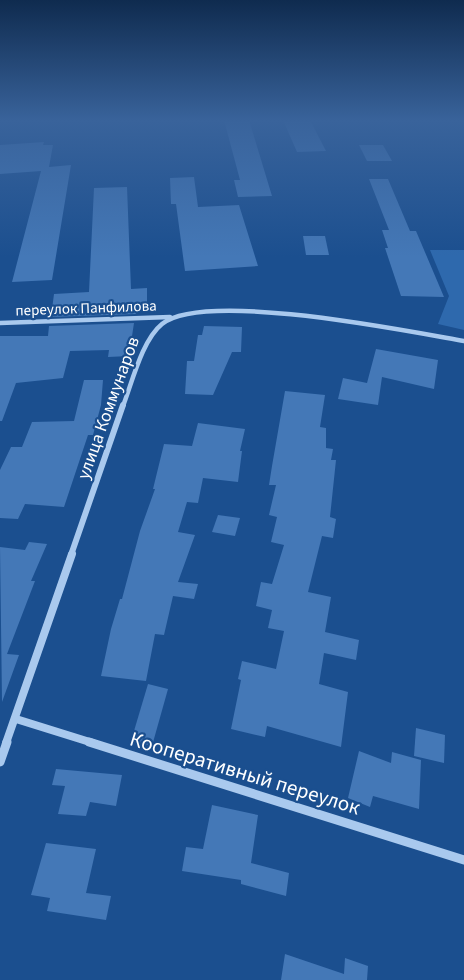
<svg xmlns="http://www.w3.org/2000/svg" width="464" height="980" viewBox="0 0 464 980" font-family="'Source Sans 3',sans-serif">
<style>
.green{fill:#2e69ad}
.building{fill:#4478b7}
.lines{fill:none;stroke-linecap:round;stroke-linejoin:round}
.minor-far3{stroke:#a9c9ee;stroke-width:4.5}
.minor-far2{stroke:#a9c9ee;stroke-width:6}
.minor-far1{stroke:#a9c9ee;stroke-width:8}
.minor{stroke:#a9c9ee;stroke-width:9}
.labels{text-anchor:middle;stroke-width:4.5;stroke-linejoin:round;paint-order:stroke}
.far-street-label{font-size:15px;fill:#fff;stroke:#1b4f8f}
.street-label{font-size:18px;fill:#fff;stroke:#1b4f8f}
.near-street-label{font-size:21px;fill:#fff;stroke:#1b4f8f}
</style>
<rect width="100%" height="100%" fill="#1b4f8f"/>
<path class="green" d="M430,250H464V330L438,324L449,296Z"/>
<g class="building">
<path d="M224,120H249L272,196L238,197L234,180H240Z"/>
<path d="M283,120H310L326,151L297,152Z"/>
<path d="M44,142L43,145H53L49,167L71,165L52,280L12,282L41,171L0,174V145Z"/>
<path d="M359,145H383L392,161H367Z"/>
<path d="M194,177L198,207L239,205L258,266L185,271L176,204H171L170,178Z"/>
<path d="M369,179H388L410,231H416L444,297L401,296L385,248H388L382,230H389Z"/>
<path d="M127,187L131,289L147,288V303L137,304L136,314L51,317L54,294L89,292L94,188Z"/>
<path d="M303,236H325L329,255H306Z"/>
<path d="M134,323L129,356L108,357L109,350L70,351L63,378L16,383L2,421H0V336H48L49,326Z"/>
<path d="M204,326L242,327L241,352H232L213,395L185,394L187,361H194L198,335H202Z"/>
<path d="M376,349L438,360L434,389L382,377L378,405L338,399L343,378L367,383Z"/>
<path d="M84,380H103L101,405L93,435H88L64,507L25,504L18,519L0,518V470L11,447H22L32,422L74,421Z"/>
<path d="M285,391L325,395L320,427L326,428V448L333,449L331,460H336L330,517L336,519L333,538L322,536L308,592L331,597L325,632L359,640L356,660L324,653L319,684L348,692L341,747L267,726L265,737L231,729L241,680L238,679L242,661L276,669L284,631L268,628L272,610L256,606L261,582L272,584L284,545L271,542L277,517L269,515L276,485H269L272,466Z"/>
<path d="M198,423L245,429L240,451H242L238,482L203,478L198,503L187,502L178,532L195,535L178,582L198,584L194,599L173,596L164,635L155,634L146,681L101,676L111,629L120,599H122L140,531L155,489H153L164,444L192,446Z"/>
<path d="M218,515L240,518L235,536L212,532Z"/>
<path d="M29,542L47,544L31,581H35L7,654L19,655L2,702L0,547L25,550Z"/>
<path d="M148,684L168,689L152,746L131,741Z"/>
<path d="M416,728L445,735L444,763L414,756Z"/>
<path d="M359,751L391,763L392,752L421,760L419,809L373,796L370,807L348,798Z"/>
<path d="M56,769L122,775L116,806L90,802L86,816L58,814L65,786L52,785Z"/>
<path d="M212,805L258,815L251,863L289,873L286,896L241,884V880L182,871L186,847L203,849Z"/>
<path d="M46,843L96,849L86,893L111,896L106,920L47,911L50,898L31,895Z"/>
<path d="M285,954L344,974L345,958L368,966L367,980H281Z"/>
</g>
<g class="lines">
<g class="minor-far3">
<path d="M0,323L170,317"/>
<path d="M123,406C132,383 142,340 162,324C204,290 407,331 464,341"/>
</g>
<path class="minor-far2" d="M71,555L123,405"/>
<g class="minor-far1">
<path d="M16,719L93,743"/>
<path d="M6,743L72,554"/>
</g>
<g class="minor">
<path d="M89,742L464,860"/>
<path d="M0,762L7,742"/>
</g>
</g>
<linearGradient id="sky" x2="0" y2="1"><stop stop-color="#0f2b4f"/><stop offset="0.47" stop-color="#39639b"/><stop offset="1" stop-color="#39639b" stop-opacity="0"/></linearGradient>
<rect width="464" height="257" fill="url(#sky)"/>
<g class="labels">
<g class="far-street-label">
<text transform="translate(86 308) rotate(-2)" y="5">переулок Панфилова</text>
</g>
<g class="street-label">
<text transform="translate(108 408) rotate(-70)" y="6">улица Коммунаров</text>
</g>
<g class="near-street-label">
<text transform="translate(245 773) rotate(17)" y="7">Кооперативный переулок</text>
</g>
</g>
</svg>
